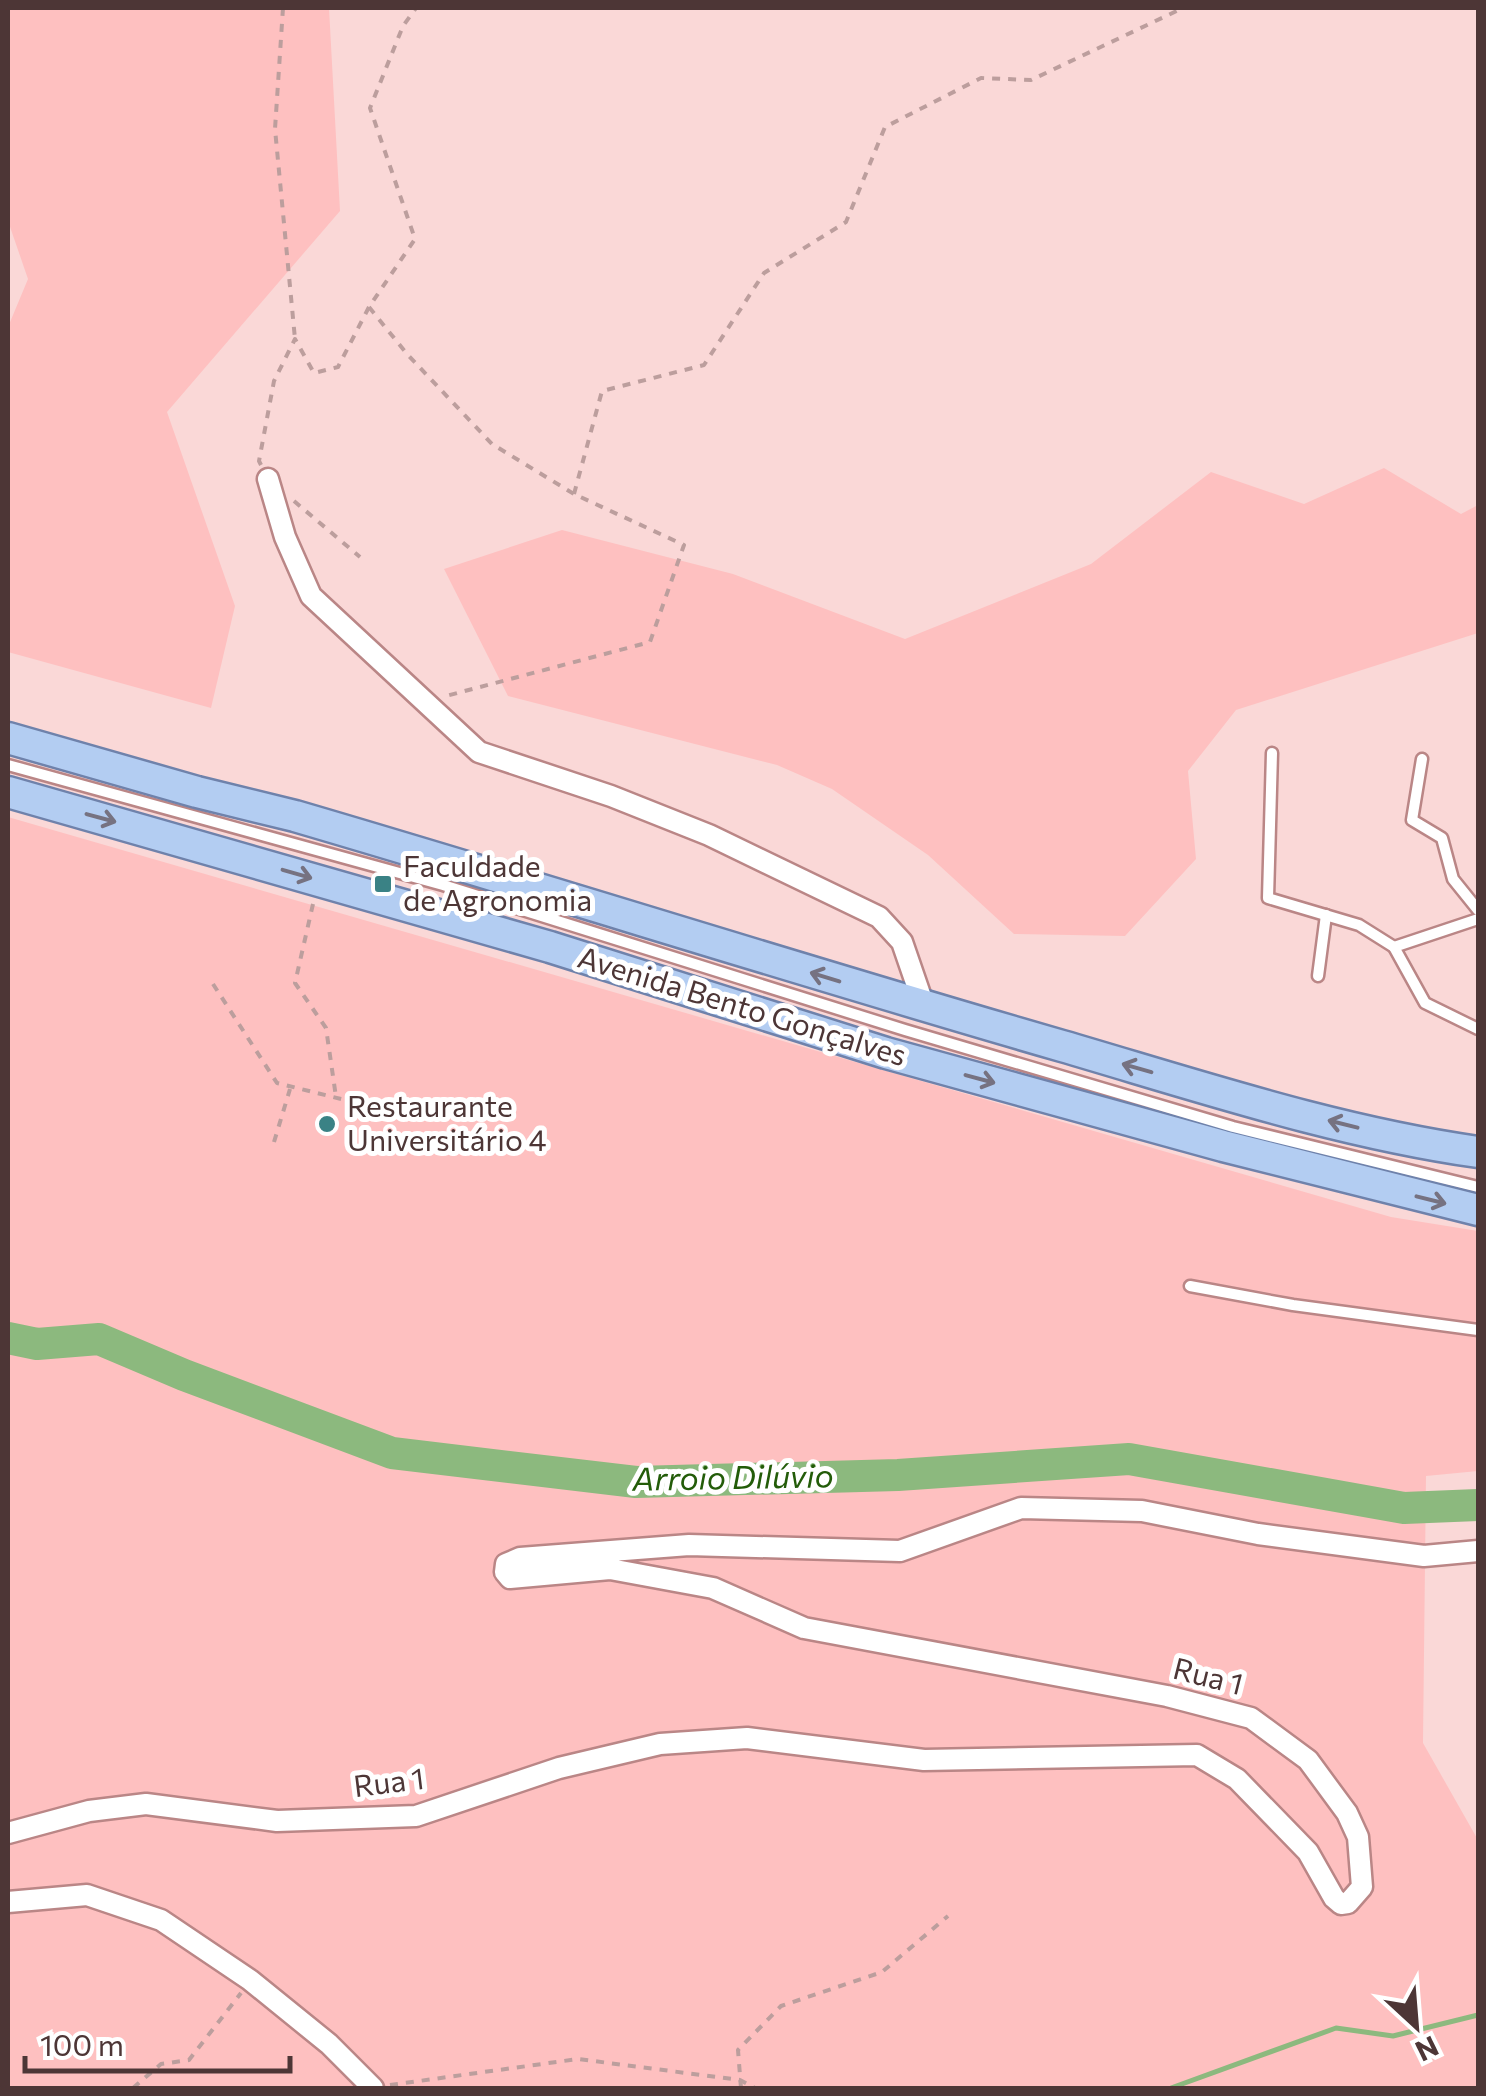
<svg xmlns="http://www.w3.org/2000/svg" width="1486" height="2096" viewBox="0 0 1486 2096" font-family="Commissioner,sans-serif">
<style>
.green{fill:#fec0c0}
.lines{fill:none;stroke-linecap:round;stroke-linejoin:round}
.stream{stroke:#8cb97e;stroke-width:5}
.river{stroke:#8cb97e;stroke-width:32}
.service-casing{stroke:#ba8686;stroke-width:15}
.minor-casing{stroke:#ba8686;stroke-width:25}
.primary-casing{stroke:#6f82ab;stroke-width:35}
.path{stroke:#bc9e9d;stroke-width:4;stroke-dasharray:8 8;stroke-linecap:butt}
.service{stroke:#fff;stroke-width:10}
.minor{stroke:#fff;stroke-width:20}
.primary{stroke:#b3cdf2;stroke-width:30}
.oneway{stroke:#767281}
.poi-dot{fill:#3a8285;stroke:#fff;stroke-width:4}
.labels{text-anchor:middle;stroke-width:10;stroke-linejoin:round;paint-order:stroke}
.poi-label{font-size:30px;fill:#4d3636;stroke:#fff;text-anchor:start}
.street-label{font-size:30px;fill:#4d3636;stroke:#fff}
.water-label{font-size:32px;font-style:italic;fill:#235c09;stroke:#fff}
</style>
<rect width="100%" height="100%" fill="#fad8d7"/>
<g class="green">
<path d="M8,8H329L340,211L167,412L235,606L211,708L8,652V327L28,279L8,221Z"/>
<path d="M1384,468L1461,514L1478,505V633L1236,710L1188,771L1196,859L1125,936L1014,934L928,855L832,789L777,765L508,696L444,569L562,530L733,574L905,639L1091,564L1211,472L1304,504Z"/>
<path d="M8,817L1391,1217L1478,1231V1471L1426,1476L1423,1743L1478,1840V2088H8Z"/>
</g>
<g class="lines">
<path class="stream" d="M1171,2088L1336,2028L1393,2036L1478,2015"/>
<path class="river" d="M8,1338L37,1344L99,1339L184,1375L392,1453L636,1482L898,1475L1129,1459L1404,1508L1478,1505"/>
<defs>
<g id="service">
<path d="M1272,753L1268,898L1359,925L1394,947"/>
<path d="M1422,759L1412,820L1442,838L1453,879L1478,910"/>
<path d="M8,765L443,885L905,1030L1233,1127L1478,1187"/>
<path d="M1478,919L1394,947L1425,1003L1478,1029"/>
<path d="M1318,976L1326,915"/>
<path d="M1190,1286L1293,1305L1478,1330"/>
</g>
<g id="minor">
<path d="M268,479L285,537L311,596L479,752L611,796L709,835L879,917L902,942L924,1006"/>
<path d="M8,1833L89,1811L146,1804L277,1821L416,1816L559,1768L660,1744L747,1738L924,1760L1197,1755L1237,1779L1308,1852L1334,1898L1341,1904L1348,1903L1362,1887L1358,1837L1347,1813L1308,1760L1251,1718L1167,1696L804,1628L713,1588L610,1569L510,1578L505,1572L506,1564L520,1558L689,1545L900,1551L1021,1508L1142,1511L1258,1534L1424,1556L1478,1551"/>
<path d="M8,1902L87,1895L161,1920L250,1980L329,2044L373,2088"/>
</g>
<g id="primary">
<path d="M8,738L197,792L295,816C551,891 805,972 1062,1046C1199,1086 1337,1132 1478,1152"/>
<path d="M8,792L550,947L886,1053L1223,1146L1478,1210"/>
</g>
</defs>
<use href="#service" class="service-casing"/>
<use href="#minor" class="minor-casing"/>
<use href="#primary" class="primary-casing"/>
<g class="path">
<path d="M283,8L275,129L295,339"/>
<path d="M369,307L407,354L492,444L574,494L684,545L650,642L446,696"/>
<path d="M261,465L259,461L274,381L295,339L314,373L338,367L369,307L415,239L370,108L403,26L416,8"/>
<path d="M574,494L602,391L704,365L764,273L846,222L885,127L981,78L1031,80L1183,8"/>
<path d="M294,501L360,557"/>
<path d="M313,904L295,983L326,1028L336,1097"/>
<path d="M213,984L277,1083L413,1117"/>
<path d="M274,1142L290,1089"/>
<path d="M390,2085L578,2059L740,2080L755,2088"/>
<path d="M133,2088L161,2064L189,2060L241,1993"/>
<path d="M741,2088L738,2050L781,2006L882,1972L948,1916"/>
</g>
<use href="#service" class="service"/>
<use href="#minor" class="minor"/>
<use href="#primary" class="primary"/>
</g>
<defs><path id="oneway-shaft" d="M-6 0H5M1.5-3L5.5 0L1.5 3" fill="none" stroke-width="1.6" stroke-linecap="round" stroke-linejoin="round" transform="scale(2.5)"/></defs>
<g class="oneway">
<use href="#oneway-shaft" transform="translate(101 818) rotate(15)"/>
<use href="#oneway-shaft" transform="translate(297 874) rotate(16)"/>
<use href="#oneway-shaft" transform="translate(825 977) rotate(-163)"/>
<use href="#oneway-shaft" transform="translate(1137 1068) rotate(-164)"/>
<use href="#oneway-shaft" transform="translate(980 1079) rotate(15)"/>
<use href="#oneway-shaft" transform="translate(1343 1124) rotate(-166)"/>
<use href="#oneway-shaft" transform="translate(1431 1200) rotate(14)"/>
</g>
<g class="poi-dot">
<rect x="373" y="874" width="20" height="20" rx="5"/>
<circle cx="327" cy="1124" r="10"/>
</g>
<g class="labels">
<g class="poi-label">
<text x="403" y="877">Faculdade<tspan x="403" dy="34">de Agronomia</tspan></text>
<text x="347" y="1117">Restaurante<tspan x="347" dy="34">Universitário 4</tspan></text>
</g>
<g class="street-label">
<text transform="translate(742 1007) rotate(17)" y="10">Avenida Bento Gonçalves</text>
<text transform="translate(1208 1677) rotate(14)" y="10">Rua 1</text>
<text transform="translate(389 1783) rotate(-7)" y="10">Rua 1</text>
</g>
<g class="water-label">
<text transform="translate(733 1478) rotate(-1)" y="11">Arroio Dilúvio</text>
</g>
</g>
<rect width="1486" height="2096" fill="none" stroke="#4d3636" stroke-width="20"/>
<g transform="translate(1416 2026) rotate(154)" stroke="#ffffff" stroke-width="8" paint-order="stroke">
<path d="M0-8L18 38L0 25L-18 38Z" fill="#4d3636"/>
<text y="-15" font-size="28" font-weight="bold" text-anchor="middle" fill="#4d3636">N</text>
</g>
<path d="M25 2056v15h265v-15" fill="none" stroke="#4d3636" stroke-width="5"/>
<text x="40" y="2056" font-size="30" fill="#4d3636" stroke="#ffffff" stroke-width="8" paint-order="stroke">100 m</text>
</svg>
